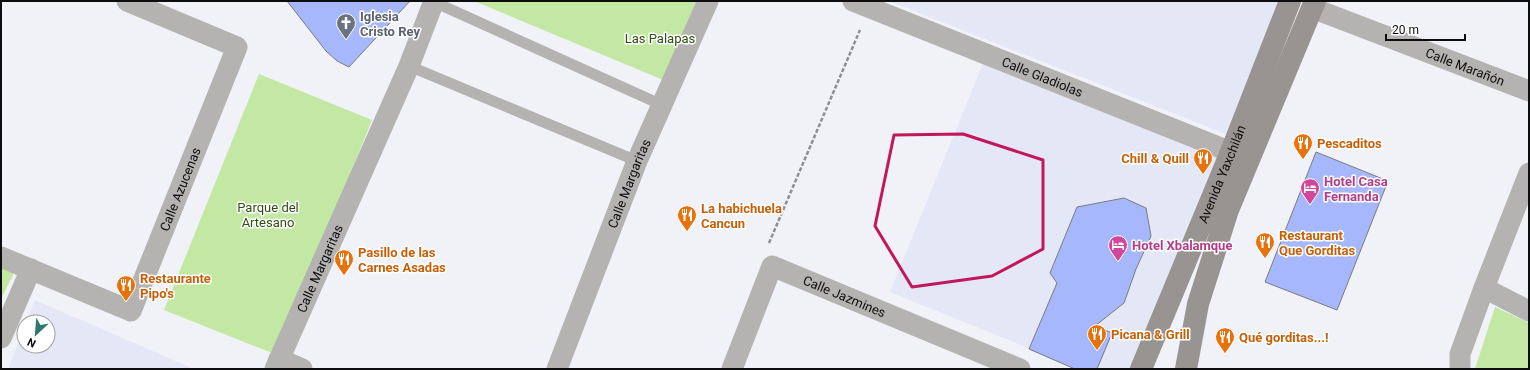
<svg xmlns="http://www.w3.org/2000/svg" width="1530" height="370" viewBox="0 0 1530 370" font-family="Roboto,sans-serif">
<style>
.built{fill:#e4e8f6}
.green{fill:#c2e8a3}
.building{fill:#a6b8fb;stroke:#797b81}
.lines{fill:none;stroke-linecap:round;stroke-linejoin:round}
.path{stroke:#8f9094;stroke-width:2.5;stroke-dasharray:4 2;stroke-linecap:butt}
.lane{stroke:#b5b3b1;stroke-width:11}
.street{stroke:#b5b3b1;stroke-width:21}
.secondary{stroke:#989491;stroke-width:22}
.marked{fill:none;stroke:#c2185b;stroke-width:3;stroke-linejoin:round}
.labels{text-anchor:middle;stroke-width:3;stroke-linejoin:round;paint-order:stroke}
.worship-label{font-size:13px;font-weight:bold;fill:#5b616d;stroke:#fff;text-anchor:start}
.park-label{font-size:13px;fill:#304c11;stroke:#fff}
.street-label{font-size:13px;fill:#0d0d0f;stroke:#fff}
.food-label{font-size:13px;font-weight:bold;fill:#c56008;stroke:#fff;text-anchor:start}
.hotel-label{font-size:13px;font-weight:bold;fill:#b23c85;stroke:#fff;text-anchor:start}
</style>
<rect width="100%" height="100%" fill="#f0f2f8"/>
<g class="built">
<path d="M889,1H1296L1241,140Z"/>
<path d="M988,51L1230,149L1141,369H1080L890,292Z"/>
<path d="M35,300L194,369H8L24,328V346H48V322H26Z"/>
</g>
<g class="green">
<path d="M474,1H719L680,87Z"/>
<path d="M259,74L372,120L277,355L164,310Z"/>
<path d="M1,261L16,269L1,299Z"/>
<path d="M1495,307L1529,323V369H1475Z"/>
</g>
<g class="building">
<path d="M287,1H410L349,67L337,61L326,51Z"/>
<path d="M1316,152L1388,181L1337,310L1265,282Z"/>
<path d="M1124,198L1146,208L1151,236L1136,269L1124,303L1095,326L1112,333L1097,369H1075L1029,349L1057,283L1050,273L1077,207Z"/>
</g>
<g class="lines">
<path class="path" d="M769,243L860,30"/>
<g class="lane">
<path d="M434,2L662,105"/>
<path d="M409,66L637,161"/>
</g>
<g class="street">
<path id="s1" d="M853,1L1231,152"/>
<path id="s2" d="M1312,8L1529,91"/>
<path id="s3" d="M1,257L131,311L237,47L127,1"/>
<path d="M1484,288L1529,311"/>
<path d="M1,338L31,269"/>
<path d="M279,359L302,369"/>
<path id="s4" d="M275,369L409,66L434,1"/>
<path id="s5" d="M557,369L637,161L708,1"/>
<path id="s6" d="M732,369L772,266L1020,369"/>
<path d="M1460,369V354L1484,288L1529,173"/>
</g>
<g class="secondary">
<path id="s7" d="M1141,369L1231,152L1290,1"/>
<path d="M1186,369L1198,304L1228,210L1315,1"/>
</g>
</g>
<path class="marked" d="M963,134L1043,160V249L992,276L912,287L875,226L894,135Z"/>
<defs>
<symbol id="church-pin" viewBox="-11 -11 22 30"><path d="M0 17L-7.5 6A9.5 9.5 0 1 1 7.5 6Z" fill="#6b7280" stroke="#fff"/><path d="M-1.2-6h2.4v3.5h3.3v2.4h-3.3V6h-2.4V-.1h-3.3v-2.4h3.3Z" fill="#fff"/></symbol>
<symbol id="restaurant-pin" viewBox="-11 -11 22 30"><path d="M0 17L-7.5 6A9.5 9.5 0 1 1 7.5 6Z" fill="#e8710a" stroke="#fff"/><path d="M-5-6h1v4h1v-4h1v4h1v-4h1v5L-1.5 .5V6h-2V.5L-5-1ZM5-6V6H3V1.5H1.5Q1.5-4 5-6Z" fill="#fff"/></symbol>
<symbol id="hotel-pin" viewBox="-11 -11 22 30"><path d="M0 17L-7.5 6A9.5 9.5 0 1 1 7.5 6Z" fill="#d1479c" stroke="#fff"/><path d="M-6-4.5h1.5V1H6V5H4.5V3h-9V5H-6ZM-4 0a1.8 1.8 0 1 1 3.6 0ZM.5 0V-2.5h3Q6-2.5 6 0Z" fill="#fff"/></symbol>
</defs>
<g fill-rule="evenodd">
<use href="#church-pin" x="335" y="12" width="22" height="30"/>
<use href="#restaurant-pin" x="1292" y="132" width="22" height="30"/>
<use href="#restaurant-pin" x="1192" y="147" width="22" height="30"/>
<use href="#hotel-pin" x="1299" y="177" width="22" height="30"/>
<use href="#restaurant-pin" x="676" y="204" width="22" height="30"/>
<use href="#restaurant-pin" x="1254" y="231" width="22" height="30"/>
<use href="#hotel-pin" x="1107" y="234" width="22" height="30"/>
<use href="#restaurant-pin" x="333" y="248" width="22" height="30"/>
<use href="#restaurant-pin" x="115" y="274" width="22" height="30"/>
<use href="#restaurant-pin" x="1086" y="323" width="22" height="30"/>
<use href="#restaurant-pin" x="1214" y="326" width="22" height="30"/>
</g>
<g class="labels">
<g class="worship-label">
<text x="360" y="21">Iglesia<tspan x="360" dy="15">Cristo Rey</tspan></text>
</g>
<g class="park-label">
<text x="660" y="43">Las Palapas</text>
<text x="268" y="212">Parque del<tspan x="268" dy="15">Artesano</tspan></text>
</g>
<g class="street-label">
<text dy="5" stroke="none"><textPath href="#s2" startOffset="164">Calle Marañón</textPath></text>
<text dy="5" stroke="none"><textPath href="#s1" startOffset="204">Calle Gladiolas</textPath></text>
<text dy="5" stroke="none"><textPath href="#s7" startOffset="211">Avenida Yaxchilán</textPath></text>
<text dy="5" stroke="none"><textPath href="#s5" startOffset="199">Calle Margaritas</textPath></text>
<text dy="5" stroke="none"><textPath href="#s3" startOffset="272">Calle Azucenas</textPath></text>
<text dy="5" stroke="none"><textPath href="#s4" startOffset="110">Calle Margaritas</textPath></text>
<text dy="5" stroke="none"><textPath href="#s6" startOffset="189">Calle Jazmines</textPath></text>
</g>
<g class="food-label">
<text x="1317" y="148">Pescaditos</text>
<text x="1189" y="163" text-anchor="end">Chill &amp; Quill</text>
<text x="701" y="213">La habichuela<tspan x="701" dy="15">Cancun</tspan></text>
<text x="1279" y="240">Restaurant<tspan x="1279" dy="15">Que Gorditas</tspan></text>
<text x="358" y="257">Pasillo de las<tspan x="358" dy="15">Carnes Asadas</tspan></text>
<text x="140" y="283">Restaurante<tspan x="140" dy="15">Pipo's</tspan></text>
<text x="1111" y="339">Picana &amp; Grill</text>
<text x="1239" y="342">Qué gorditas...!</text>
</g>
<g class="hotel-label">
<text x="1324" y="186">Hotel Casa<tspan x="1324" dy="15">Fernanda</tspan></text>
<text x="1132" y="250">Hotel Xbalamque</text>
</g>
</g>
<rect width="1530" height="370" fill="none" stroke="#0d0d0f" stroke-width="4"/>
<g transform="translate(36 334) rotate(206)"><circle r="19" fill="#ffffff" stroke="#9e9e9f"/>
<path d="M0-3L7 15L0 10L-7 15Z" fill="#31776e"/>
<text y="-6" font-size="11" font-weight="bold" text-anchor="middle" fill="#0d0d0f">N</text>
</g>
<path d="M1386 34v6h79v-6" fill="none" stroke="#0d0d0f" stroke-width="2"/>
<text x="1392" y="34" font-size="12" fill="#0d0d0f" stroke="#ffffff" stroke-width="3" paint-order="stroke">20 m</text>
</svg>
